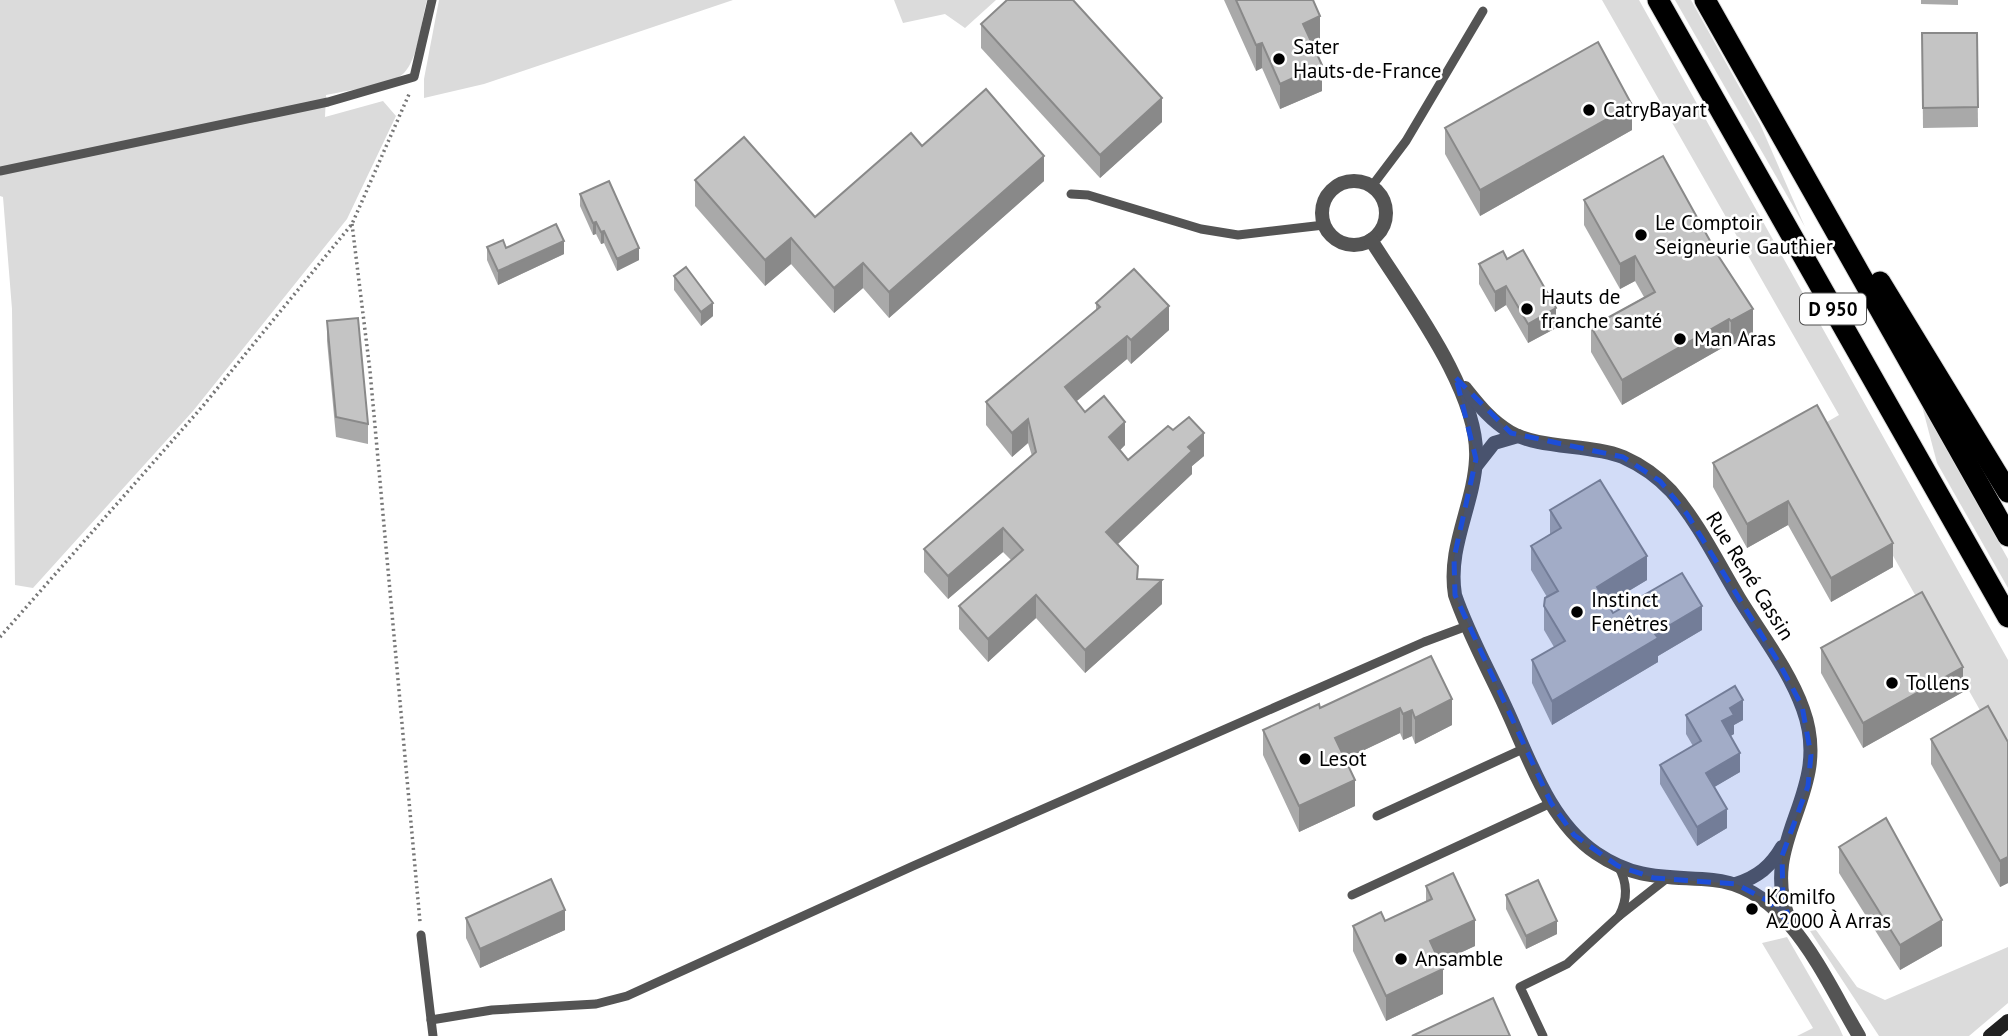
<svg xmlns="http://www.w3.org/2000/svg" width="2008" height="1036" viewBox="0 0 2008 1036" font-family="'PT Sans',sans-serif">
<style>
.green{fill:#dbdbdb}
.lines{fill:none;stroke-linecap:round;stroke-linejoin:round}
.highway-casing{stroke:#dbdbdb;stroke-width:23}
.path{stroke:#767676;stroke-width:3.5;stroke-dasharray:2 3.5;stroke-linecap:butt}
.lane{stroke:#545454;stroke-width:9}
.street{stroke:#545454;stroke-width:14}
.secondary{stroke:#212121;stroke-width:14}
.highway{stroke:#000;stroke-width:21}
.wall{fill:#a9a9a9}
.shaded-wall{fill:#898989}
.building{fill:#c4c4c4;stroke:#898989;stroke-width:2}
.marked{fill:#1d4ed8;fill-opacity:0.2;stroke:#1d4ed8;stroke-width:5;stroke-dasharray:14 9;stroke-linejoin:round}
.poi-dot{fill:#000;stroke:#fff;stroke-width:2.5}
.labels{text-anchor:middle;stroke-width:5;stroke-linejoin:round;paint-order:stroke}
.shield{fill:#fff;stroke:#4c4c4c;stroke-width:2}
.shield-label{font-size:19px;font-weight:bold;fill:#000}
.poi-label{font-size:21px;fill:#000;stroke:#fff;text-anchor:start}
.street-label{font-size:21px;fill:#000;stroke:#fff}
</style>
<rect width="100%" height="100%" fill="#fff"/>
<g class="green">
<path d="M0,0H427C421,21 419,57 404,73C392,85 344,91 326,95L325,117L383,101L396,116L347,219L193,411L33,588L15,585L12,309L3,197L0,196Z"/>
<path d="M439,0H733L484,84L424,98V79Z"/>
<path d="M894,0H996L965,28L945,14L903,23Z"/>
<path d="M1602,0H1639L2008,660V760L1820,426L1839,415Z"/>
<path d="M1675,0H1691L1760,124L1805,227Z"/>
<path d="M1922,406L2008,559V588L1937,463Z"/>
<path d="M1816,930L1857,987L1885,1000L2008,947V1003L1969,1036H1879L1810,931Z"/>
<path d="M1787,937L1839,1027L1843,1036H1797L1813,1028L1762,943Z"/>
</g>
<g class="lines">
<defs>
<g id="highway">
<path d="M1658,0L2008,617"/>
<path d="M1705,0L2008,536"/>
<path d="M1880,282L2008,492"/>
</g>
</defs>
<use href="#highway" class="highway-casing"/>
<g class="path">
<path d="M352,224L370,371L420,922"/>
<path d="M0,637L202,407L352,224L410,92"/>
</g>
<g class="lane">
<path d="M0,171L328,102L414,77L432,0"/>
<path d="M1372,186L1406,141L1483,11"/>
<path d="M1071,194L1088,195L1201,229L1238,235L1324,225"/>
<path d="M1377,816L1525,748"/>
<path d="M1618,866C1628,883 1628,899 1619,916L1666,879"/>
<path d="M1352,895L1551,803"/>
<path d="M421,935L433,1036"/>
<path d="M431,1020L492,1010L596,1004L627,996L913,866L1424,642L1467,626"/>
<path d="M1543,1036L1520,987L1567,964L1619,916"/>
</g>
<g class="street">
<circle cx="1354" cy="213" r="32"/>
<path d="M1371,240C1406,296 1480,392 1476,459C1474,505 1447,547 1455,595C1468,633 1488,669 1505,706C1529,757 1548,820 1596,853C1637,881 1667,876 1713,880C1788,887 1824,978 1859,1036"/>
<path d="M1465,388C1478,404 1491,421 1510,432C1538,449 1591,444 1623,457C1641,465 1658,477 1671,491C1698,522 1718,563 1739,598C1761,634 1789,670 1803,709C1834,794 1757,838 1789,919"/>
<path d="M1476,466L1494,443L1518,436"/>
<path d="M1736,884C1758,877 1771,866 1782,847"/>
</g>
<path class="secondary" d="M1990,1036L2008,1021"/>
<use href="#highway" class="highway"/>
</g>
<g class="wall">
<path d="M1224,0H1313L1320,42L1313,45L1322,91L1280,109L1262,68L1256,71Z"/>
<path d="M1921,0H1958V5L1921,4Z"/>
<path d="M981,24L1162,122L1100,178L981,48Z"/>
<path d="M1922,33H1977L1978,127L1923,128Z"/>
<path d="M1445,128L1632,130L1480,216L1445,154Z"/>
<path d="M922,146L1044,181L889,318L863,288L834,313L791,264L765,286L695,206V180L815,217Z"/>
<path d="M580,194L639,260L617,271L604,243L601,244L596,234L593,235L580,206Z"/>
<path d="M1584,200L1753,333L1731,346L1729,344L1622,405L1591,352V327L1644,297L1635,281L1620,289L1584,225Z"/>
<path d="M487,247L506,248L564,254L498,285L487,260Z"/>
<path d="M1507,259L1556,328L1528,343L1506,305L1495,312L1479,284V264Z"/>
<path d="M674,276L713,316L701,326L674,290Z"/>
<path d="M1096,303L1169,330L1131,364L1127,359L1076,401L1085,412L1125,445L1120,450L1128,460L1204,456L1192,466V474L1118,544L1138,579L1162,604L1085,673L1036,618L988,662L959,629V606L1011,560L1003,552L948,599L924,572V549L1032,456L1028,443L1012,457L986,425V402L1096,311Z"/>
<path d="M327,321L368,424V444L336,437L327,341Z"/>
<path d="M1713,463L1893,543V567L1831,602L1788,525L1747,548L1713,487Z"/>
<path d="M1550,510L1647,580L1607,604L1613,613L1702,630L1658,656V662L1552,725L1532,683V660L1554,647L1544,630V606L1547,597L1531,570V546L1550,534Z"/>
<path d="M1821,648L1963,692L1863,748L1821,673Z"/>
<path d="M1431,656L1452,725L1415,744L1412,736L1403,740L1400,733L1345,759L1355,806L1299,832L1263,755V730L1320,708Z"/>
<path d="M1686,715L1743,720L1734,725V734L1730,736L1740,772L1714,787L1727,828L1697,846L1660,784V765L1693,746L1686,734Z"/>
<path d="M1931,739L2008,742V883L2000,887L1931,764Z"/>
<path d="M1839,847L1942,946L1900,970L1839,873Z"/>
<path d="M1426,886L1475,946L1440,962L1443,994L1386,1021L1353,951V926L1385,921L1426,901Z"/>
<path d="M1506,895L1557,934L1526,949L1506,909Z"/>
<path d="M466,918L565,930L480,968L466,938Z"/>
</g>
<g class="shaded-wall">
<path d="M1320,16V42L1303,49V24Z"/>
<path d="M1262,43V68L1256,71V45Z"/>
<path d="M1322,65V91L1280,109V84Z"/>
<path d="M1162,98V122L1100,178V155Z"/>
<path d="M1632,105V130L1480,216V190Z"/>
<path d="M1044,156V181L889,318V292Z"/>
<path d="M596,222V234L593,235V223Z"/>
<path d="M604,231V243L601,244V232Z"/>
<path d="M791,238V264L765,286V260Z"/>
<path d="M564,241V254L498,285V271Z"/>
<path d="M639,248V260L617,271V259Z"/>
<path d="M1635,256V281L1620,289V264Z"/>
<path d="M863,263V288L834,313V288Z"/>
<path d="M1506,286V305L1495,312V292Z"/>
<path d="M713,303V316L701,326V312Z"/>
<path d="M1169,306V330L1131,364V340Z"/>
<path d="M1556,308V328L1528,343V324Z"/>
<path d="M1753,309V333L1731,346V321Z"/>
<path d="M1729,319V344L1622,405V380Z"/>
<path d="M1127,336V359L1065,411V387Z"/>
<path d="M1028,419V443L1012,457V433Z"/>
<path d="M1125,422V445L1109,461V437Z"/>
<path d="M1204,433V456L1192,466V474L1106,555V532L1188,447Z"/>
<path d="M1788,501V525L1747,548V524Z"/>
<path d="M1003,528V552L948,599V576Z"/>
<path d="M1893,543V567L1831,602V578Z"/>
<path d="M1647,556V580L1597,610V587Z"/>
<path d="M1162,580V604L1085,673V650Z"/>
<path d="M1036,595V618L988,662V639Z"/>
<path d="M1702,606V630L1658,656V662L1552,725V701L1655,634Z"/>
<path d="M1963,667V692L1863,748V723Z"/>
<path d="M1452,699V725L1415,744V718Z"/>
<path d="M1743,700V720L1734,725V734L1722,741V721L1730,708Z"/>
<path d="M1400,708V733L1335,764V738Z"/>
<path d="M1412,710V736L1403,740V714Z"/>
<path d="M1740,753V772L1706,792V773Z"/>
<path d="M1355,780V806L1299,832V806Z"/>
<path d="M1727,809V828L1697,846V827Z"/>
<path d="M2008,857V883L2000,887V861Z"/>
<path d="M565,910V930L480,968V949Z"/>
<path d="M1475,920V946L1430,967V941Z"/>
<path d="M1942,920V946L1900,970V945Z"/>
<path d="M1557,921V934L1526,949V936Z"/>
<path d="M1443,969V994L1386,1021V996Z"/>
</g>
<g class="building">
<path d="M1007,0H1073L1162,98L1100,155L981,24Z"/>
<path d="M1236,0H1313L1320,16L1303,24L1322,65L1280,84L1262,43L1256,45Z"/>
<path d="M1922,33H1977L1978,107L1923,108Z"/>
<path d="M1598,42L1632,105L1480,190L1445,128Z"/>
<path d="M986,89L1044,156L889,292L863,263L834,288L791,238L765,260L695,180L744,137L815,217L911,133L922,146Z"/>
<path d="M1663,156L1719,257L1753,309L1731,321L1729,319L1622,380L1591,327L1655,292L1635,256L1620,264L1584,200Z"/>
<path d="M609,181L639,248L617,259L604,231L601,232L596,222L593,223L580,194Z"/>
<path d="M556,224L564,241L498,271L487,247L503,240L506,248Z"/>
<path d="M1523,250L1556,308L1528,324L1506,286L1495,292L1479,264L1503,251L1507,259Z"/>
<path d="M686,267L713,303L701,312L674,276Z"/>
<path d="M1134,269L1169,306L1131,340L1127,336L1065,387L1085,412L1104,396L1125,422L1109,437L1128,460L1168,426L1173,430L1189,417L1204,433L1188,447L1192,451L1106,532L1138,566L1137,579L1162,580L1085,650L1036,595L988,639L959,606L1023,550L1003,528L948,576L924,549L1036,452L1028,419L1012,433L986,402L1100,307L1096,303Z"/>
<path d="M358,318L368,424L336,417L327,321Z"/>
<path d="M1817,405L1893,543L1831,578L1788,501L1747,524L1713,463Z"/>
<path d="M1600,480L1647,556L1597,587L1613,613L1682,573L1702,606L1655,634L1658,638L1552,701L1532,660L1565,641L1544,606L1545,598L1558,591L1531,546L1561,528L1550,510Z"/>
<path d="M1922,592L1963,667L1863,723L1821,648Z"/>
<path d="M1431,656L1452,699L1415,718L1412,710L1403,714L1400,708L1335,738L1355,780L1299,806L1263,730L1319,704L1320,708Z"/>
<path d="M1735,686L1743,700L1730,708L1734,715L1722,721L1740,753L1706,773L1727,809L1697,827L1660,765L1701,741L1686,715Z"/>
<path d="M1988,706L2008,742V857L2000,861L1931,739Z"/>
<path d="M1886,818L1942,920L1900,945L1839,847Z"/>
<path d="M1453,873L1475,920L1430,941L1443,969L1386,996L1353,926L1381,912L1385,921L1432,899L1426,886Z"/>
<path d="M551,879L565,910L480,949L466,918Z"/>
<path d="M1538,880L1557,921L1526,936L1506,895Z"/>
<path d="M1493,998L1510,1036H1412Z"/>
</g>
<path class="marked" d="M1456,378L1511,433L1623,457L1660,481L1687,514L1779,663L1802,706L1811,755L1808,786L1782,856L1783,900L1792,927L1770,902L1736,884L1654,878L1618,866L1574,835L1551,803L1455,595L1454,558L1476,459Z"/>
<g class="poi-dot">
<circle cx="1279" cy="59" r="7"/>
<circle cx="1589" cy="110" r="7"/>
<circle cx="1641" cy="235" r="7"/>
<circle cx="1527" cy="309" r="7"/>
<circle cx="1680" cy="339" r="7"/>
<circle cx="1577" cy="612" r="7"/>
<circle cx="1892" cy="683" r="7"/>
<circle cx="1305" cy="759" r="7"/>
<circle cx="1752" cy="909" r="7"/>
<circle cx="1401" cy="959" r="7"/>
</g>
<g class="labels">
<rect class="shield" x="1800" y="293.5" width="66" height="31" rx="5"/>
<g class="shield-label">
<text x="1833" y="316">D 950</text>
</g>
<g class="poi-label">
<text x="1293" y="54">Sater<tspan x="1293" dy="24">Hauts-de-France</tspan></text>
<text x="1603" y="117">CatryBayart</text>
<text x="1655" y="230">Le Comptoir<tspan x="1655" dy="24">Seigneurie Gauthier</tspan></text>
<text x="1541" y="304">Hauts de<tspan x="1541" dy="24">franche santé</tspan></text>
<text x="1694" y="346">Man Aras</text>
<text x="1591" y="607">Instinct<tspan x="1591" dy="24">Fenêtres</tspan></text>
<text x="1906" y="690">Tollens</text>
<text x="1319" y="766">Lesot</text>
<text x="1766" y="904">Komilfo<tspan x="1766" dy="24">A2000 À Arras</tspan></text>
<text x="1415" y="966">Ansamble</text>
</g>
<g class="street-label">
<text transform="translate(1750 576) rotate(58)" y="7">Rue René Cassin</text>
</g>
</g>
</svg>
